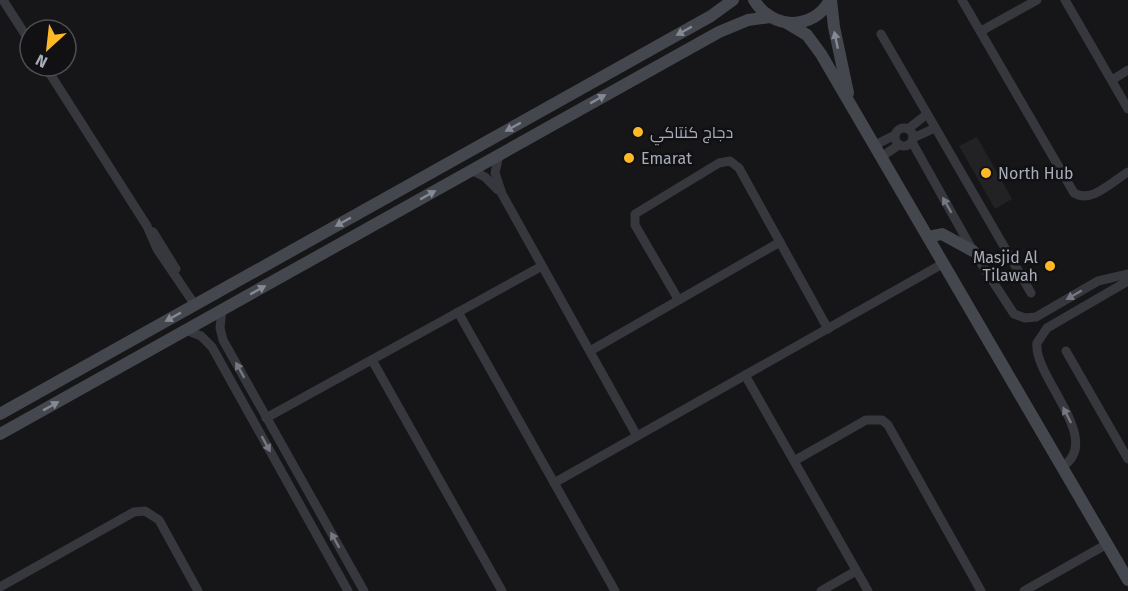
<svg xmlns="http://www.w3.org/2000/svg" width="1128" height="591" viewBox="0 0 1128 591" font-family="'Fira Sans',Cairo,sans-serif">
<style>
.built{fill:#222225}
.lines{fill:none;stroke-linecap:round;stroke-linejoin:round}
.street{stroke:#37383e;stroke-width:9}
.secondary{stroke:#44474e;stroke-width:12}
.oneway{fill:#848994}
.oneway2{fill:#757882}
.poi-dot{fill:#ffb927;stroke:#111113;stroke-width:2}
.labels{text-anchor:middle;stroke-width:5;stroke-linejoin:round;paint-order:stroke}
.poi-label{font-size:16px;fill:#a7acb9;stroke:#111113;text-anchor:start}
</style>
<rect width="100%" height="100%" fill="#161618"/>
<path class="built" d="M977,137L1012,199L995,209L959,146Z"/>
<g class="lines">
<g class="street">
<path d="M3,0L30,42"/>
<path d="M962,0L1074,193C1091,204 1113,181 1128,172"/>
<path d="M1065,0L1128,109"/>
<path d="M981,31L1037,0"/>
<path d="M881,34L1031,293"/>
<path d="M45,66L147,226L157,249L195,305"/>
<path d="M1112,80L1128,70"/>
<circle cx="904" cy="137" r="9"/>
<path d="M908,129L927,114"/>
<path d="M913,138L935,128"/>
<path d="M912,142L973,251L1014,314L1025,318L1036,317L1098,281L1128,274"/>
<path d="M875,145L895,135"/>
<path d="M499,155L495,173L502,194L637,436"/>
<path d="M881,157L899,145"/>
<path d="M471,170L485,177L498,190"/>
<path d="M153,232L176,269"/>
<path d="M678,299L635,225V214L719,163L730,161L739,168L828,329"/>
<path d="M222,310L220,328L223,340L364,591"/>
<path d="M458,312L615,591"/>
<path d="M186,330L201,336L212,347L348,591"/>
<path d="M590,351L780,242"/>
<path d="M1066,351L1128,459"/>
<path d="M372,360L502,591"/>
<path d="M745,375L868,591"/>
<path d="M266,418L542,266"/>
<path d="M794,461L866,420H882L888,425L981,591"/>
<path d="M1062,467C1105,440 1033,377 1037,343L1047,328L1128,281"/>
<path d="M554,483L944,263"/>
<path d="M0,587L134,512L145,511L159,520L198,591"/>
<path d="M821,591L856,571"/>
<path d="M1024,591L1107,544"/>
</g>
<g class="secondary">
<path d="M754,0C772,30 813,31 830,0"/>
<path d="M831,0L834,27L848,93"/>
<path d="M787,23L807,35L821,54L1128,580"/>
<path d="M928,237L942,234L973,251"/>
<path d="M0,414L711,16L733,0"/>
<path d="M0,434L719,32L748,20L770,17"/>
</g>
</g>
<defs><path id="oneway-solid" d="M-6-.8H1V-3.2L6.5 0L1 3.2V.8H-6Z" transform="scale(1.5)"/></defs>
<g class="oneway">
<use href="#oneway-solid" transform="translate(684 31) rotate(151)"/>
<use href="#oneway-solid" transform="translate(836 40) rotate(-102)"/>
<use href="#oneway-solid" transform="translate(598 99) rotate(-29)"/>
<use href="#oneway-solid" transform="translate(513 127) rotate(151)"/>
<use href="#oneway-solid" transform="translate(428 195) rotate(-29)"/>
<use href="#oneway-solid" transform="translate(343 222) rotate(151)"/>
<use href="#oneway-solid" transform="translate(258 290) rotate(-29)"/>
<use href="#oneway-solid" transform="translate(173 317) rotate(151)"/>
<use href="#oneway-solid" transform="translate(51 406) rotate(-29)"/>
</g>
<g class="oneway2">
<use href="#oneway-solid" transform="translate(947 205) rotate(-120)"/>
<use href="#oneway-solid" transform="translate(1074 295) rotate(150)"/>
<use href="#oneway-solid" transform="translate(240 370) rotate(-119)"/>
<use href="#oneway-solid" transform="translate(1067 415) rotate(-117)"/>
<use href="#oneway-solid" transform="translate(266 444) rotate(61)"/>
<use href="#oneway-solid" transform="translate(335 540) rotate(-119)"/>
</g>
<g class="poi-dot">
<circle cx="638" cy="132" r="6"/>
<circle cx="629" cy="158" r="6"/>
<circle cx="986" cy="173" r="6"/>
<circle cx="1050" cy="266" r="6"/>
</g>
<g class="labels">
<g class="poi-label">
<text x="650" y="138">دجاج كنتاكي</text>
<text x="641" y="164">Emarat</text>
<text x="998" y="179">North Hub</text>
<text x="1038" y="263" text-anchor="end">Masjid Al<tspan x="1038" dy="18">Tilawah</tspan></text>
</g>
</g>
<g transform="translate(48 48) rotate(207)"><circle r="28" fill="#111113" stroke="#4d4f55" stroke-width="1.5"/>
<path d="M0-4.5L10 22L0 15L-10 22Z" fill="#ffb927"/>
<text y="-9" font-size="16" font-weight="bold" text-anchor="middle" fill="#a7acb9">N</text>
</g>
</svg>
